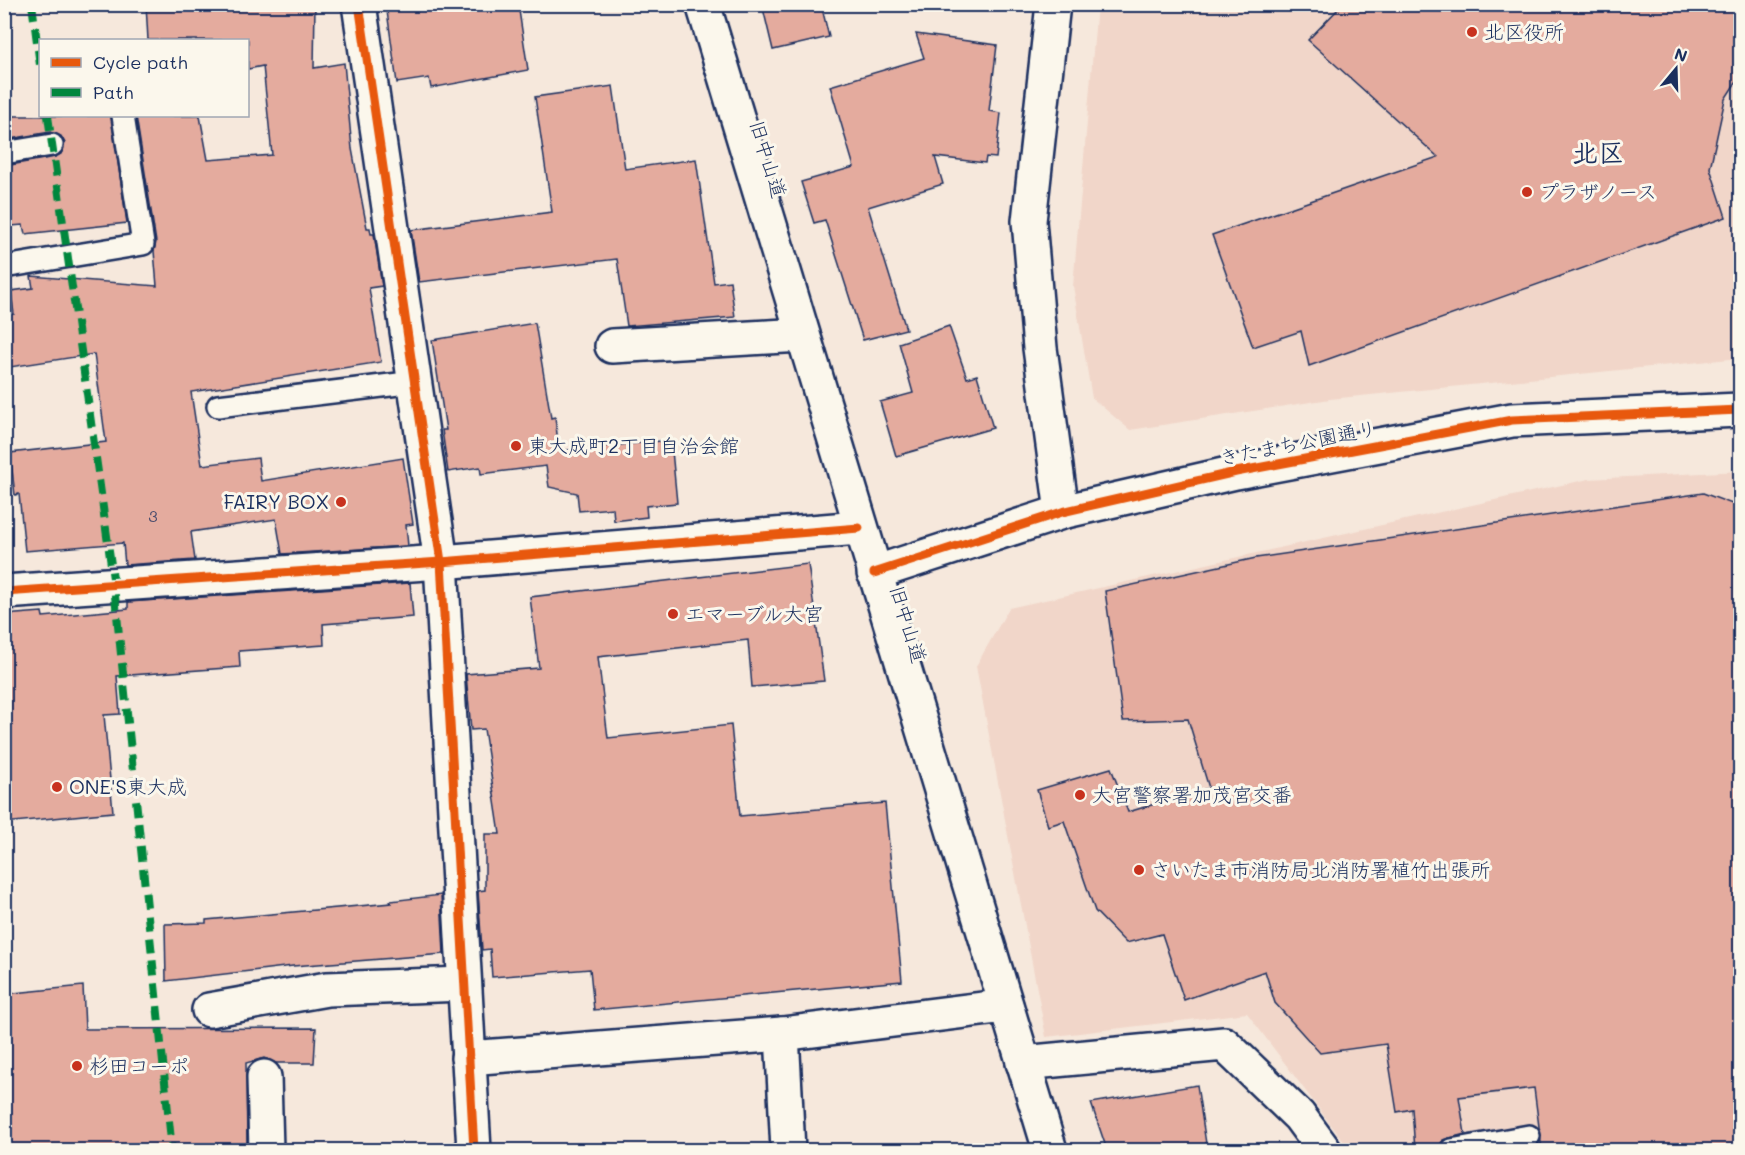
<svg xmlns="http://www.w3.org/2000/svg" width="1745" height="1155" viewBox="0 0 1745 1155" font-family="Mali,'Klee One',sans-serif">
<style>
.built{fill:#f1d6c9}
.building{fill:#e4ab9e;stroke:#1b2f5e;stroke-width:1.5}
.lines{fill:none;stroke-linecap:round;stroke-linejoin:round}
.service-casing{stroke:#1b2f5e;stroke-width:26}
.minor-casing{stroke:#1b2f5e;stroke-width:38}
.tertiary-casing{stroke:#1b2f5e;stroke-width:38}
.secondary-casing{stroke:#1b2f5e;stroke-width:38}
.service{stroke:#fbf7ec;stroke-width:21}
.minor{stroke:#fbf7ec;stroke-width:33}
.tertiary{stroke:#fbf7ec;stroke-width:33}
.secondary{stroke:#fbf7ec;stroke-width:33}
.quiet{stroke:#00873e;stroke-width:8;stroke-dasharray:15 8;stroke-linecap:butt}
.cycleway-casing{stroke:#fbf7ec;stroke-width:13}
.cycleway{stroke:#e8590c;stroke-width:9}
.poi-dot{fill:#c8321e;stroke:#fbf7ec;stroke-width:2}
.labels{text-anchor:middle;stroke-width:6;stroke-linejoin:round;paint-order:stroke}
.number-label{font-size:16px;fill:#4d4e6e}
.poi-label{font-size:20px;fill:#1b2f5e;stroke:#fbf7ec;text-anchor:start}
.street-label{font-size:20px;fill:#1b2f5e;stroke:#fbf7ec}
.district-label{font-size:26px;font-weight:bold;fill:#1b2f5e;stroke:#fbf7ec}
</style>
<rect width="100%" height="100%" fill="#f6e8dc"/>
<filter id="ink" filterUnits="userSpaceOnUse"><feTurbulence type="fractalNoise" baseFrequency=".0167" numOctaves="2"/><feDisplacementMap in="SourceGraphic" scale="12" xChannelSelector="R" yChannelSelector="G"/><feConvolveMatrix kernelMatrix="1 2 1 2 8 2 1 2 1" color-interpolation-filters="sRGB"/></filter>
<g filter="url(#ink)">
<g class="built">
<path d="M1097,5H1740V358L1330,399L1130,430L1092,398L1073,286Z"/>
<path d="M1740,471V1150H1350L1247,1013L1046,1037L976,666L1009,608L1589,479Z"/>
</g>
<g class="building">
<path d="M146,4H315L314,68L344,63L352,149L367,228H370L371,234H374L382,286L369,288L381,362L191,392L202,465L258,458L261,481L403,458L413,524L406,525L408,546L282,554L276,519L191,532L195,560L125,565L123,543L25,551L19,494L15,495L10,453L106,442L94,354L10,367L4,315L14,314L11,291L33,288L31,276L157,286L154,251L156,242L136,116H200L208,160L272,155L263,66L248,69V40H148Z"/>
<path d="M386,4H518L528,70L431,88L429,78L397,83Z"/>
<path d="M762,4H821L829,37L773,50Z"/>
<path d="M1343,4H1740V76L1725,99L1710,168L1726,217L1309,366L1301,331L1253,347L1212,235L1438,157L1308,40Z"/>
<path d="M916,34L997,45L989,111L1001,113L996,158L986,157L985,163L935,157L943,184L868,207L906,329L863,340L825,220L814,223L801,182L854,167L830,86L924,58Z"/>
<path d="M613,86L625,169L696,159L714,283L730,281L735,317L627,326L617,259L419,282L411,230L552,212L535,97Z"/>
<path d="M4,116H111L127,223L25,234L23,225L11,226L5,166L55,157L61,154L65,143L61,136L50,132L4,140Z"/>
<path d="M535,323L551,418L555,417L559,451L671,440L677,503L646,506L647,517L614,521L613,508L579,511L577,493L549,487L546,466L481,474L480,467L448,472L442,430H446L432,340Z"/>
<path d="M949,326L967,378L977,375L993,428L896,456L880,402L913,393L899,343Z"/>
<path d="M1703,493L1735,505L1740,513V1150H1542L1534,1088L1459,1097L1465,1134L1443,1140L1439,1150H1415L1412,1109L1397,1112L1386,1044L1320,1053L1275,1003L1265,971L1184,1000L1162,934L1126,943L1095,911L1064,821L1048,826L1037,790L1111,768L1128,812L1209,788L1188,719L1123,721L1105,591L1256,558Z"/>
<path d="M808,564L824,681L752,687L748,640L598,657L608,738L731,725L740,816L885,803L902,981L594,1010L590,969L492,977L490,949L482,950L478,891L485,890V834H500L484,729L471,730L466,674L539,668L530,597Z"/>
<path d="M410,583L413,617L323,624L324,645L239,651L240,667L117,676L120,714L104,715L113,812L4,823V615L42,612L43,617L128,609V602Z"/>
<path d="M441,895L444,954L293,966L166,981L165,924L206,923V920L391,903L390,901Z"/>
<path d="M83,986L85,1029L316,1028L314,1063H276L264,1058L246,1063L247,1144L172,1150H4V994Z"/>
<path d="M1197,1085L1207,1150H1107L1091,1103Z"/>
</g>
<g class="lines">
<defs>
<g id="service">
<path d="M4,153L52,145"/>
<path d="M4,267L143,244L123,116"/>
<path d="M218,406L415,382"/>
<path d="M1451,1150L1529,1136"/>
</g>
<g id="minor">
<path d="M359,4L441,562L474,1150"/>
<path d="M612,346L802,335"/>
<path d="M4,592L441,562L859,528"/>
<path d="M209,1010L327,989L464,984"/>
<path d="M782,1034L788,1150"/>
<path d="M468,1058L782,1034L1006,1006"/>
<path d="M264,1077L266,1150"/>
</g>
<g id="tertiary">
<path d="M1053,4L1029,221L1040,348L1062,512"/>
<path d="M874,573L1062,512L1236,472L1512,420L1740,410"/>
<path d="M1023,1063L1224,1044L1299,1116L1324,1150"/>
</g>
<path id="secondary" d="M703,4L1050,1150"/>
</defs>
<use href="#service" class="service-casing"/>
<use href="#minor" class="minor-casing"/>
<use href="#tertiary" class="tertiary-casing"/>
<use href="#secondary" class="secondary-casing"/>
<use href="#service" class="service"/>
<use href="#minor" class="minor"/>
<use href="#tertiary" class="tertiary"/>
<use href="#secondary" class="secondary"/>
<g class="quiet">
<path d="M32,4L40,65"/>
<path d="M48,116L114,586L172,1150"/>
</g>
<defs>
<g id="cycleway">
<path d="M359,4L441,562L474,1150"/>
<path d="M874,573L1062,512L1236,472L1512,420L1740,410"/>
<path d="M4,592L441,562L859,528"/>
</g>
</defs>
<use href="#cycleway" class="cycleway-casing"/>
<use href="#cycleway" class="cycleway"/>
</g>
</g>
<g class="poi-dot">
<circle cx="1472" cy="32" r="6"/>
<circle cx="1527" cy="192" r="6"/>
<circle cx="516" cy="446" r="6"/>
<circle cx="341" cy="502" r="6"/>
<circle cx="673" cy="614" r="6"/>
<circle cx="57" cy="787" r="6"/>
<circle cx="1080" cy="795" r="6"/>
<circle cx="1139" cy="870" r="6"/>
<circle cx="77" cy="1066" r="6"/>
</g>
<g class="labels">
<g class="number-label">
<text x="153" y="522">3</text>
</g>
<g class="poi-label">
<text x="1484" y="39">北区役所</text>
<text x="1539" y="199">プラザノース</text>
<text x="528" y="453">東大成町2丁目自治会館</text>
<text x="329" y="509" text-anchor="end">FAIRY BOX</text>
<text x="685" y="621">エマーブル大宮</text>
<text x="69" y="794">ONE'S東大成</text>
<text x="1092" y="802">大宮警察署加茂宮交番</text>
<text x="1151" y="877">さいたま市消防局北消防署植竹出張所</text>
<text x="89" y="1073">杉田コーポ</text>
</g>
<g class="street-label">
<text transform="translate(768 159) rotate(73)" y="7">旧中山道</text>
<text transform="translate(1298 443) rotate(-11)" y="7">きたまち公園通り</text>
<text transform="translate(908 624) rotate(73)" y="7">旧中山道</text>
</g>
<g class="district-label">
<text x="1598" y="162">北区</text>
</g>
</g>
<rect width="1745" height="1155" fill="none" stroke="#fbf7ec" stroke-width="24"/>
<rect x="12" y="12" width="1721" height="1131" fill="none" stroke="#1b2f5e" stroke-width="2" filter="url(#ink)"/>
<rect x="39" y="39" width="210" height="78" fill="#fbf7ec" stroke="#a1a7b3" stroke-width="1.5"/>
<rect x="51" y="58" width="30" height="9" fill="#e8590c" stroke="#a1a7b3" stroke-width="1.5"/>
<text x="93" y="69" font-size="18" fill="#1b2f5e">Cycle path</text>
<rect x="51" y="88" width="30" height="9" fill="#00873e" stroke="#a1a7b3" stroke-width="1.5"/>
<text x="93" y="99" font-size="18" fill="#1b2f5e">Path</text>
<g transform="translate(1676 69) rotate(19)" stroke="#fbf7ec" stroke-width="4.5" paint-order="stroke">
<path d="M0-4.5L10 22L0 15L-10 22Z" fill="#1b2f5e"/>
<text y="-9" font-size="16" font-weight="bold" text-anchor="middle" fill="#1b2f5e">N</text>
</g>
</svg>
